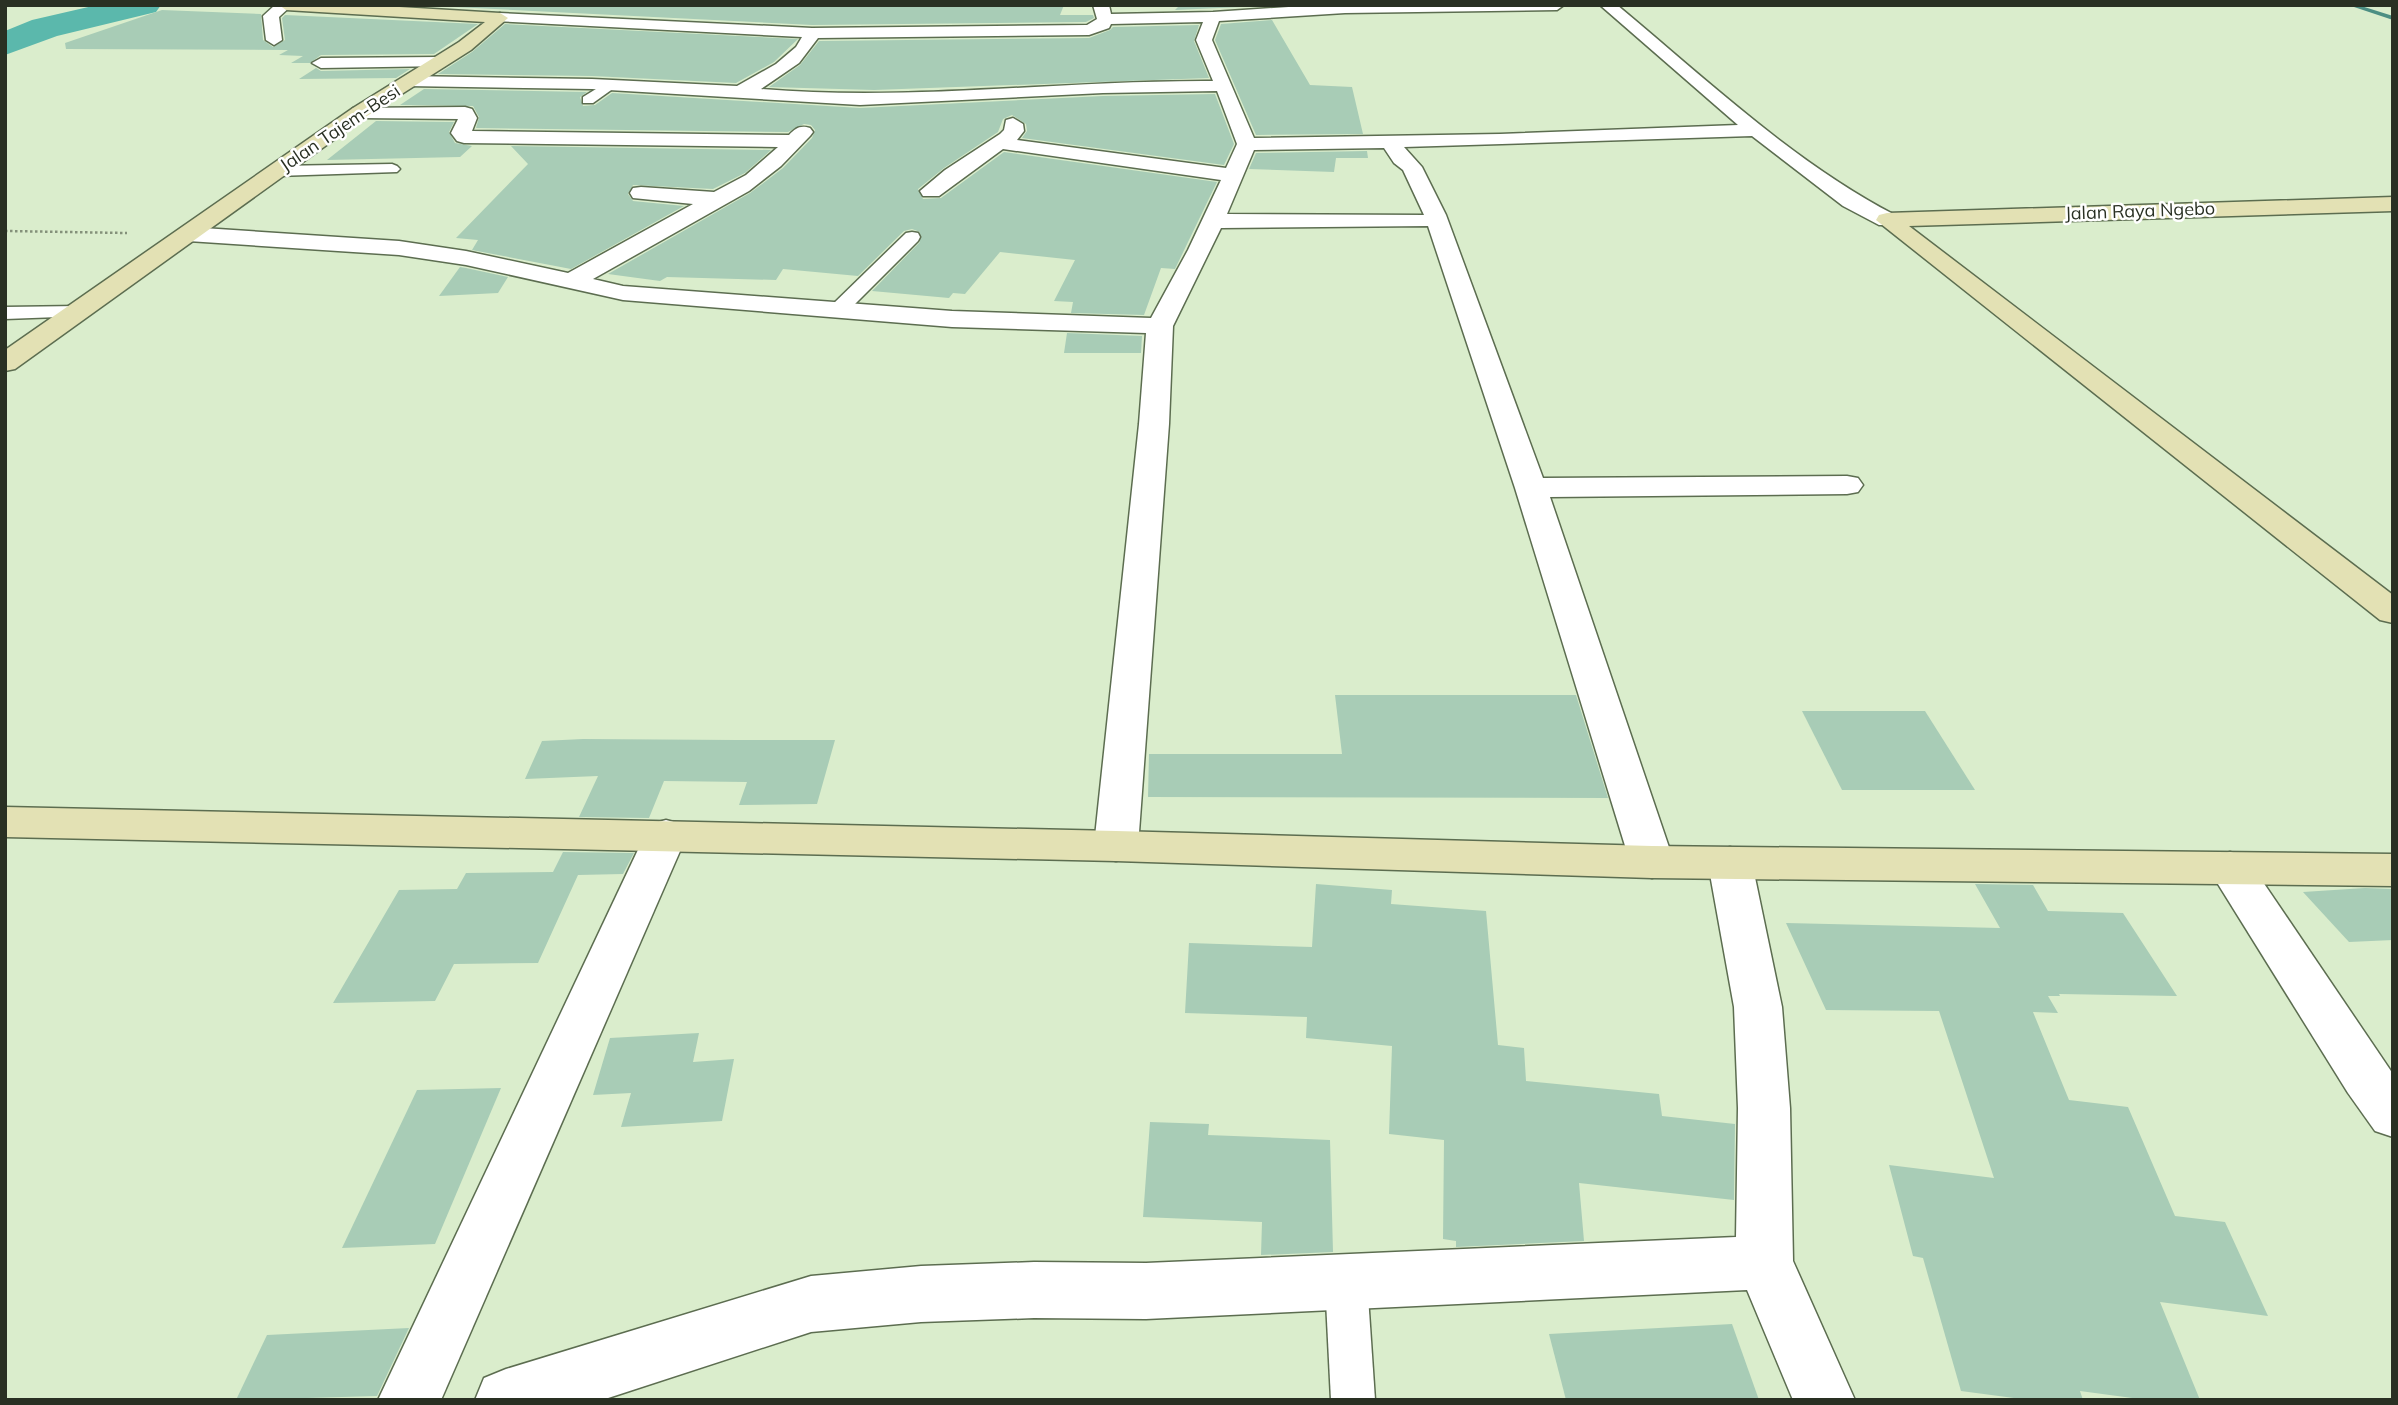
<svg xmlns="http://www.w3.org/2000/svg" width="2398" height="1405" viewBox="0 0 2398 1405" font-family="Mulish,sans-serif">
<style>
.lines{fill:none;stroke-linecap:round;stroke-linejoin:round}
.stream{fill:#4c8f83;fill-rule:evenodd}
.river{fill:#5bb8ac;fill-rule:evenodd}
.building{fill:#a8ccb6}
.lane-casing{stroke:#5c6d50;stroke-width:3}
.street-casing{stroke:#5c6d50;stroke-width:3}
.secondary-casing{stroke:#5c6d50;stroke-width:3}
.path{stroke:#84917a;stroke-width:2.5;stroke-dasharray:2.5 2.5;stroke-linecap:butt}
.lane{fill:#fff;fill-rule:evenodd}
.street{fill:#fff;fill-rule:evenodd}
.secondary{fill:#e3e1b4;fill-rule:evenodd}
.labels{text-anchor:middle;stroke-width:5;stroke-linejoin:round;paint-order:stroke}
.far-street-label{font-size:18px;fill:#293023;stroke:#fff}
</style>
<rect width="100%" height="100%" fill="#daedcc"/>
<g class="lines">
<path class="stream" d="M2348,5H2358L2393,16V20Z"/>
<path class="river" d="M97,5H161L156,12L57,36L5,55V31L32,20Z"/>
</g>
<g class="building">
<path d="M414,5H1064L1060,15H1093L1094,18L1086,22L812,25Z"/>
<path d="M1180,5H1263V6L1175,10Z"/>
<path d="M162,10L261,14L263,40L273,47L285,40L282,18L285,15L478,24L434,54L321,55L310,63H291L303,56L279,55L288,50L66,49L65,43Z"/>
<path d="M1272,20L1310,85L1352,87L1363,134L1256,135L1215,40L1221,24Z"/>
<path d="M505,24L798,39L774,62L736,83L592,76L438,74L472,52Z"/>
<path d="M1199,25L1194,41L1209,78L874,90L769,87L800,65L819,41L1089,38L1110,30L1113,27Z"/>
<path d="M316,68L321,71L410,69L396,78L299,79Z"/>
<path d="M424,89L587,92L580,97L583,106L595,105L612,93L860,108L1103,96L1215,94L1234,144L1224,165L1022,138L1027,131L1026,124L1012,115L1003,119L998,132L944,168L918,189L923,199L941,198L1004,152L1217,182L1175,269L1161,268L1144,315L1071,313L1073,302L1054,301L1075,260L1000,252L965,294L953,293L949,298L872,291L920,242V232L912,229L904,231L858,276L783,269L776,280L667,277L660,281L608,274L750,193L783,168L812,138L815,130L811,125L804,124L788,132L476,128L479,117L473,106L400,105Z"/>
<path d="M376,121L454,122L449,132L455,143L472,146L460,157L327,160Z"/>
<path d="M511,146L771,150L745,173L713,189L633,185L628,194L633,201L684,206L571,269L472,250L478,240L456,238L528,164Z"/>
<path d="M1367,151L1368,158H1336L1334,172L1249,169L1256,153Z"/>
<path d="M460,267L466,268L508,277L498,293L439,296Z"/>
<path d="M1067,333L1142,336L1141,353H1064Z"/>
<path d="M1335,695H1576L1608,798L1148,797L1149,754H1342Z"/>
<path d="M1802,711H1925L1975,790H1842Z"/>
<path d="M583,739L735,740H835L817,804L739,805L747,782L664,781L649,818L579,817L598,776L525,779L542,741Z"/>
<path d="M563,852L634,853L623,874L578,875L538,963L454,964L435,1001L333,1003L399,890L457,889L466,873L553,872Z"/>
<path d="M1316,884L1392,890L1391,904L1486,911L1498,1045L1524,1048L1526,1081L1659,1094L1662,1116L1735,1124L1734,1200L1579,1183L1584,1241L1456,1247V1241L1443,1239L1444,1140L1389,1134L1392,1046L1306,1038L1307,1017L1185,1013L1189,943L1312,947Z"/>
<path d="M1975,884L2033,885L2048,911L2123,913L2177,996L2059,994L2060,996H2048L2058,1013L2033,1012L2069,1100L2128,1107L2175,1216L2225,1222L2268,1316L2160,1302L2200,1400H2147L2080,1391L2083,1400H2029L1961,1391L1923,1258L1913,1256L1889,1165L1994,1178L1939,1011L1826,1010L1786,923L2000,928Z"/>
<path d="M2365,888L2393,889V940L2349,942L2303,892Z"/>
<path d="M699,1033L693,1062L734,1059L722,1121L621,1127L631,1093L593,1095L610,1038Z"/>
<path d="M501,1088L435,1244L342,1248L417,1090Z"/>
<path d="M1150,1122L1209,1124L1208,1135L1330,1140L1333,1252L1261,1255L1262,1222L1143,1217Z"/>
<path d="M1732,1324L1759,1400H1566L1549,1334Z"/>
<path d="M409,1328L377,1396L236,1400L267,1335Z"/>
</g>
<g class="lines">
<defs>
<g id="lane">
<path d="M609,81L615,85L614,88L593,103H583V97Z"/>
<path d="M392,164L397,166L400,169L397,172L277,176L269,171L277,166Z"/>
<path d="M912,232L918,233L920,237L918,241L845,314H831L829,310L831,306L906,233Z"/>
<path d="M79,306L88,312L86,316L5,319V307Z"/>
<path d="M1346,1261L1361,1267L1367,1281L1375,1400H1331L1325,1281L1331,1267Z"/>
</g>
<g id="street">
<path d="M275,5H292L279,17L282,40L274,45L266,40L263,16Z"/>
<path d="M1093,5H1109L1111,14L1213,12L1318,5H1564L1557,10L1345,13L1219,21L1212,40L1254,138L1500,134L1738,125L1600,5H1617C1705,78 1793,162 1895,215L1898,220L1895,225H1879L1843,206L1752,136L1404,147L1422,167L1446,215L1543,478L1847,476L1858,478L1863,485L1858,492L1847,494L1550,497L1674,862L1667,873L1652,878L1637,873L1630,862L1515,488L1428,226L1221,228L1173,326L1169,424L1138,846L1131,857L1116,861L1101,857L1094,846L1139,424L1146,333L952,327L623,300L466,265L399,255L188,241L180,239L177,234L180,229L188,227L399,241L466,251L568,273L693,204L633,198L630,193L633,188L641,187L714,192L746,175L778,147L464,143L457,141L451,133L458,119L360,118L353,116L351,112L353,108L465,107L472,109L477,118L472,131L789,135C796,128 800,125 810,128L813,132L810,136L781,166L749,191L593,279L623,286L952,311L1151,318L1188,250L1221,180L1003,149L939,196H923L920,191L945,170L1000,134L1004,130L1006,120L1013,118L1023,124L1024,131L1017,140L1226,168L1237,144L1217,91L1103,93L860,105L592,89L408,86L399,81L408,76L592,79L737,86L776,64L796,47L802,37L494,21L492,18L494,15L500,13L812,28L1087,25L1097,19ZM1203,22L1196,40L1213,81C1062,80 911,102 761,89L799,63L818,38L1089,35L1109,28L1111,24ZM1384,148L1394,163L1403,170L1424,215L1227,214L1254,150Z"/>
<path d="M439,57L445,58L448,62L445,66L321,68L312,63L321,58Z"/>
<path d="M666,820L681,824L687,835L441,1400H378L645,835L651,824Z"/>
<path d="M1730,847L1746,852L1752,863L1782,1007L1790,1108L1793,1261L1855,1400H1793L1747,1290L1146,1319L1034,1318L921,1322L811,1332L602,1400H475L484,1378L506,1369L811,1276L921,1266L1034,1262L1146,1263L1736,1237L1738,1108L1734,1007L1708,863L1714,852Z"/>
<path d="M2230,852L2246,857L2393,1074V1137L2375,1131L2348,1093L2208,868L2214,857Z"/>
</g>
<g id="secondary">
<path d="M279,5H366L500,13L508,18L471,50L367,116L15,369L5,371V350L353,108L459,42L485,22L286,10Z"/>
<path d="M2393,197V211L1909,226L2393,595V623L2380,620L1876,220L1879,215L1887,213Z"/>
<path d="M5,807L1116,831L1652,846L2393,854V886L1652,878L1116,861L5,837Z"/>
</g>
</defs>
<use href="#lane" class="lane-casing"/>
<use href="#street" class="street-casing"/>
<use href="#secondary" class="secondary-casing"/>
<path class="path" d="M5,231L127,233"/>
<use href="#lane" class="lane"/>
<use href="#street" class="street"/>
<use href="#secondary" class="secondary"/>
</g>
<g class="labels">
<g class="far-street-label">
<text transform="translate(340 128) rotate(-34)" y="6">Jalan Tajem-Besi</text>
<text transform="translate(2140 211) rotate(-2)" y="6">Jalan Raya Ngebo</text>
</g>
</g>
<rect width="2398" height="1405" fill="none" stroke="#293023" stroke-width="14"/>
</svg>
